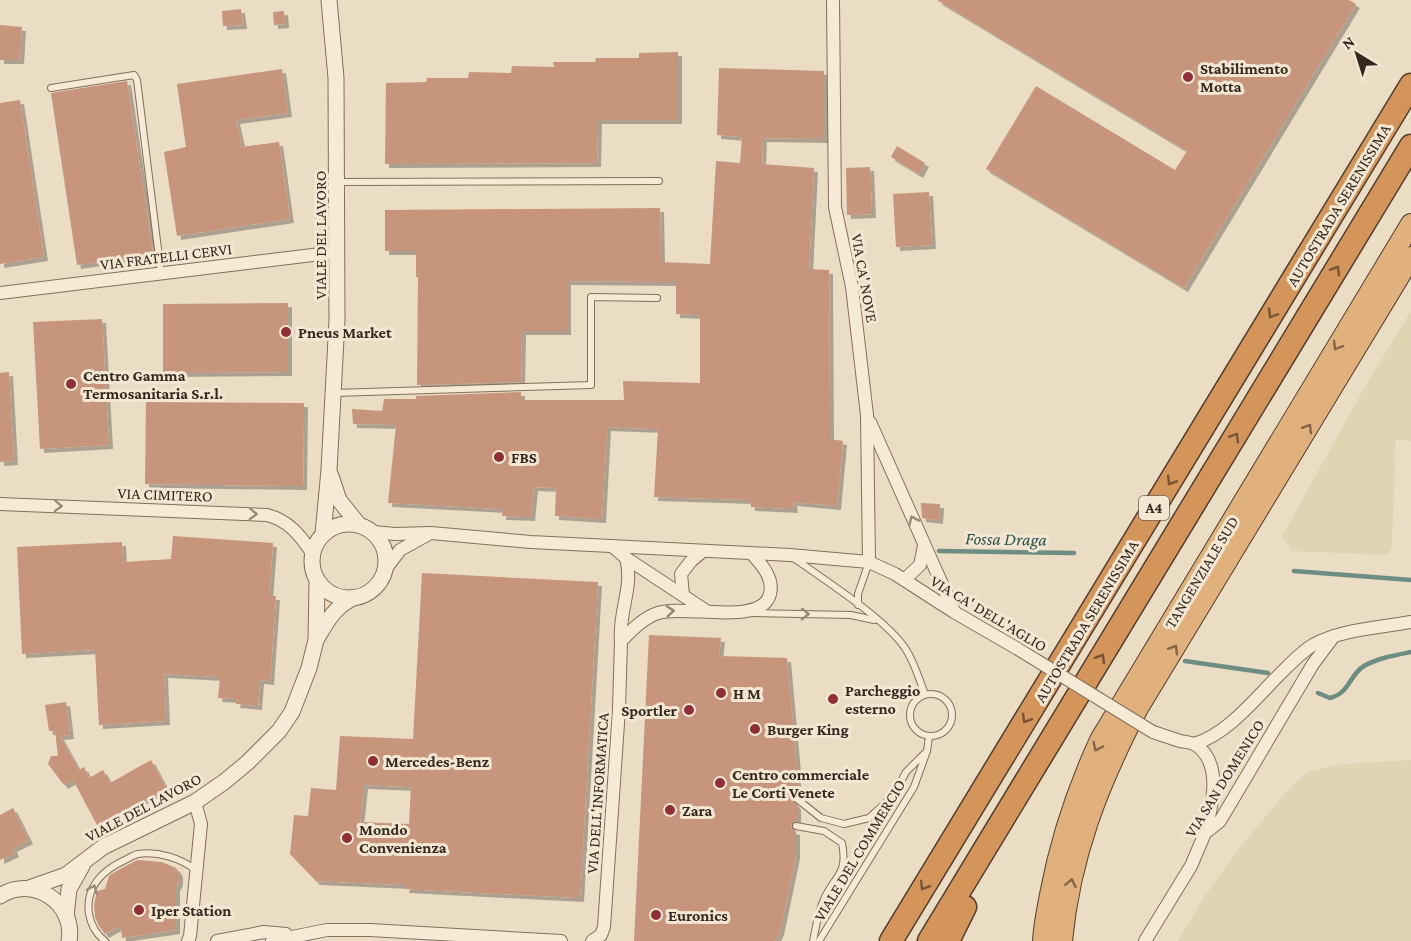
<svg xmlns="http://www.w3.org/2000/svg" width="1411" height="941" viewBox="0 0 1411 941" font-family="'Crimson Pro',serif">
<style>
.farmland{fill:#e0d5b2}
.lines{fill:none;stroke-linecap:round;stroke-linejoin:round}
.stream{stroke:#6d8c82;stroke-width:4.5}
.building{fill:#c6957c;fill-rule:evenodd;filter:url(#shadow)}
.service-casing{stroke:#846e5c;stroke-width:8}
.minor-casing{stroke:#846e5c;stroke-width:14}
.tertiary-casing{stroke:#846e5c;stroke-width:17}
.trunk-casing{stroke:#523d30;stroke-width:22}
.motorway-casing{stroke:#523d30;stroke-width:25}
.service{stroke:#f6ead6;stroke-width:6}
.minor{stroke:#f6ead6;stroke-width:12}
.tertiary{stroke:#f6ead6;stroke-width:15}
.trunk{stroke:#e0b17c;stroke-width:20}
.motorway{stroke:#d4955a;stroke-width:22}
.minor-bridge-casing{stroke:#846e5c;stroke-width:14;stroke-linecap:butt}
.minor-bridge{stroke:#f6ead6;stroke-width:12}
.oneway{stroke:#755437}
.oneway2{stroke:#826649}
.oneway3{stroke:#96897a}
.poi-dot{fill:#8f3038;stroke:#f3e7d3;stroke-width:2}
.labels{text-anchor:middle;stroke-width:6;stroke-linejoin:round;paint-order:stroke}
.shield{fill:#f3e7d3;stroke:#6e6155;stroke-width:1.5}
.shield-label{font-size:15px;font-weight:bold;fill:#35281f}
.poi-label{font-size:16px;font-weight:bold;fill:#35281f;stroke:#f3e7d3;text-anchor:start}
.street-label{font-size:16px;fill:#35281f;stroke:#f3e7d3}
.water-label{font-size:18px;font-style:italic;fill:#2f544f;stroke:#f3e7d3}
</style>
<defs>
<filter id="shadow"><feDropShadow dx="4" dy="4" stdDeviation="0" flood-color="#0004"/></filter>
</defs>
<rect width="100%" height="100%" fill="#ebdcc4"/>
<g class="farmland">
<path d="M1411,311V441L1396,440L1392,546L1388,555L1292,551L1282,536L1366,385Z"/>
<path d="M1411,760V941H1178L1202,900L1242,845L1287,791L1307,772L1342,764Z"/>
</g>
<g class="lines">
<g class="stream">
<path d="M939,551L1074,553"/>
<path d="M1294,571L1411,580"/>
<path d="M1185,661L1268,673"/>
<path d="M1318,693L1330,698C1350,693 1349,675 1364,666C1378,658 1396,655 1411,652"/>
</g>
</g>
<g class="building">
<path d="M937,0H1349L1356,4L1184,288L986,169L1036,86L1175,170L1187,151Z"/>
<path d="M241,9L243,25L223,26L222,11Z"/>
<path d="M284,11L285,24L274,25L273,12Z"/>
<path d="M0,25L22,27L20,60H0Z"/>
<path d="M678,52V120H598L597,163L385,164L386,83L426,82L427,78H468L469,72L511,73L512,66L554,67L553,62H595L596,58H639V53Z"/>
<path d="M719,68L824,71V139L763,138L762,164L814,168L809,269L829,270L830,439L843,441L837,506L793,502L794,509L751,507L750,500L654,497L658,429L607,427L602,519L555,516L556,488L534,487L531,517L502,516L503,509L388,503L396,425L353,424L352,409L382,411L384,399H416V396L521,392V400H624L623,381L700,383V315L676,314V282L567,281V331H522L521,382L417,385L418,277H416V251H385V210L660,208L661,262L710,264L716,161L740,163L742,137L717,135Z"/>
<path d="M282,69L288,113L236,120L242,147L279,142L290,219L177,236L164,152L186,147L177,84Z"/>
<path d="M127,81L153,254L77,265L51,93Z"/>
<path d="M20,100L44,257L0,264V103Z"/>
<path d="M897,146L925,163L919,174L891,157Z"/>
<path d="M870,167L872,214L847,215L846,168Z"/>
<path d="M929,192L932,245L896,247L893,194Z"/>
<path d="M288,303V372L163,373V304Z"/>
<path d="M102,319L109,445L40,449L33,322Z"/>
<path d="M9,372L14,461L0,462V373Z"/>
<path d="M146,402L304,403L303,486L145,484Z"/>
<path d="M921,503L940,504L939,520L922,518Z"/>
<path d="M173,536L273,543L269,596H276L270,681L260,680L258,706L236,704L237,699L218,698L220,677L164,674L166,721L99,725L95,650L22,654L17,547L122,542L123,562L171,559Z"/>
<path d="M422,573L598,582L580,898L405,889L406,885L316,881L290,854L294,815L308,816L311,788L336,790L340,736L413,739ZM364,785L411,787L409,824L360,822Z"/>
<path d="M649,635L721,638L719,656L787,658L797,768V794L792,799L797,806V821L792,822L791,826L792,830L796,831V855L780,931L775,941H634Z"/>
<path d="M66,702L70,735L60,736L79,770L84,767L89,778L103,770L110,783L151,760L166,788L97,825L73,780L64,785L48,764L51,756H58L55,731H49L45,705Z"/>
<path d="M13,808L29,840L13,848L15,853L0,860V815Z"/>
<path d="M137,860L162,862L176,868L179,873V882L176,887V930L122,938L121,925L105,934L99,926L95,917L94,905L97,891L105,889L109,876L113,873Z"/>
</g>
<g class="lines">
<defs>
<g id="service">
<path d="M51,88L134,75L137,80L161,273"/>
<path d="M338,182L659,181"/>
<path d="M334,393L591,385V297L657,298"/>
<path d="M794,558C824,580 885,618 905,648C914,661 919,679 925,694"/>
<path d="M858,605V594L869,562"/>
<path d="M753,613L851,615L874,620"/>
<circle cx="931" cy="715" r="21"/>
<path d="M797,799L821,818L844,824L869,818L893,796L906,772L925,753"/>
<path d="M796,826L824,831L842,843C848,874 836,874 824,899C818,912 816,927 813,941"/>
<path d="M105,941C96,934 91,925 89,914C85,887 103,870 125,860C129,858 134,855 138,854C158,851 180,858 196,870"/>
<path d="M819,941L914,787L927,751L929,737"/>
</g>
<g id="minor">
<path d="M833,0L835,207L852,287L867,415L869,562"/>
<path d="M0,293L337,252"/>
<path d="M870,422L954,611"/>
<path d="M0,504L267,515C288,520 300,535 312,553"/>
<path d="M373,532L395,534L431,533L531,542L790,555L869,562L895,574L954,612L1018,649"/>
<path d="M626,558L705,610"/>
<path d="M385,570L400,550L427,535"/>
<path d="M904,580L920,565L924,546"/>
<path d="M683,595L681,574L691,561L703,551"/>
<path d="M621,641C632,630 643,618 658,613C684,604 762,627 770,594C774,578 762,565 752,554"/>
<path d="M1153,732C1162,735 1171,738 1180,741C1184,742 1190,742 1194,744C1224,761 1212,807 1205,833"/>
<path d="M1194,744C1229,734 1259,694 1285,669C1293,661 1303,651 1313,645C1342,629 1379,628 1411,622"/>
<path d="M188,941L190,936L201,824L195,802"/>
<path d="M217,941L264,932L286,934"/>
<path d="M272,941L327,930H370L561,941"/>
<path d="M592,941L601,935L604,927L619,709L621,641C618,613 634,586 626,558L612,546"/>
<path d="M1145,941L1191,866L1205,833L1220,821L1313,664L1334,636"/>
</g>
<g id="tertiary">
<path d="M331,476L339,500L359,525"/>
<circle cx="349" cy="561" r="37"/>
<path d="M323,534L329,470L337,320L336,78L329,0"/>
<path d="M316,640C326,623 334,607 353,598"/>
<path d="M29,888L66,875L103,847L195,802L224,782L247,763L279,731L292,712L309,668L316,640L317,581"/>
<path d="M0,896C32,874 76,903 69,941"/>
<path d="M66,916L69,889L82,866"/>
</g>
<g id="trunk">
<path d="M1043,941C1044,925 1047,910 1050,895C1060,841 1077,790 1100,740L1411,224"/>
<path d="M1062,941C1070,855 1099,783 1138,708L1411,257"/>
</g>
<g id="motorway">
<path d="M891,941L1411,85"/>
<path d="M929,941L1411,146"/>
<path d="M948,941L965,907"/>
</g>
</defs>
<use href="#service" class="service-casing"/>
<use href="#minor" class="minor-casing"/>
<use href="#tertiary" class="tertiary-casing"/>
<use href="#trunk" class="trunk-casing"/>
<use href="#motorway" class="motorway-casing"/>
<use href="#service" class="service"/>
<use href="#minor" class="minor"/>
<use href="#tertiary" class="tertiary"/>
<use href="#trunk" class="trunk"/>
<use href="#motorway" class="motorway"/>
<defs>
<path id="minor-bridge" d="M1018,649L1153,732"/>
</defs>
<use href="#minor-bridge" class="minor-bridge-casing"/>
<use href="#minor-bridge" class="minor-bridge"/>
</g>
<defs><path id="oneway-chevron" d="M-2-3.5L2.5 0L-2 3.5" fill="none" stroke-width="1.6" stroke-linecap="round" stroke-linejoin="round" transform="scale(1.5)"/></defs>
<g class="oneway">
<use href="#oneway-chevron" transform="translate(1336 270) rotate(-59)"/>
<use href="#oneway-chevron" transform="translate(1272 314) rotate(121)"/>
<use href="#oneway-chevron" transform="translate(1235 437) rotate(-59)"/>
<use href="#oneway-chevron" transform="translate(1171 481) rotate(121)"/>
<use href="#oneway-chevron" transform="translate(1101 658) rotate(-59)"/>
<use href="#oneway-chevron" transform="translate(1026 719) rotate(121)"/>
<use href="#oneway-chevron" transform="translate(924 886) rotate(121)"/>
</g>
<g class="oneway2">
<use href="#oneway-chevron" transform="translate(1337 346) rotate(121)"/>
<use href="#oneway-chevron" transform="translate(1308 428) rotate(-59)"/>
<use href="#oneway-chevron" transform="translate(1174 649) rotate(-59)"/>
<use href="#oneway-chevron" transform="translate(1097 747) rotate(116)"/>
<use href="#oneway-chevron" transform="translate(1071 883) rotate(-78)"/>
</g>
<g class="oneway3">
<use href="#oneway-chevron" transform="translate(58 506) rotate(2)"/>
<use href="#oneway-chevron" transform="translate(253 514) rotate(2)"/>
<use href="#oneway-chevron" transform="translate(913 520) rotate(-114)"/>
<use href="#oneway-chevron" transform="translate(670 611) rotate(-6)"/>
<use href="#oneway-chevron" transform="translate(805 614) rotate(1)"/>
<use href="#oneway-chevron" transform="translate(93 889) rotate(-67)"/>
</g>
<g class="poi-dot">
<circle cx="1188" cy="77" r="6"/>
<circle cx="286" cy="332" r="6"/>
<circle cx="71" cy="384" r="6"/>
<circle cx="499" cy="457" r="6"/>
<circle cx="721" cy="693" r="6"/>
<circle cx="833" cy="699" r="6"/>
<circle cx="689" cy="710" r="6"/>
<circle cx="755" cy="729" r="6"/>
<circle cx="373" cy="761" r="6"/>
<circle cx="720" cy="783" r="6"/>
<circle cx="670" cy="810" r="6"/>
<circle cx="347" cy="838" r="6"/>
<circle cx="139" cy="910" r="6"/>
<circle cx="656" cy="915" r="6"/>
</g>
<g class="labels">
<rect class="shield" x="1139" y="496" width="30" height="24" rx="4.5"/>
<g class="shield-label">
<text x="1154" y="513">A4</text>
</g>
<g class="poi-label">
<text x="1200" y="74">Stabilimento<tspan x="1200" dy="18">Motta</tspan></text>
<text x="298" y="338">Pneus Market</text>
<text x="83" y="381">Centro Gamma<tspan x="83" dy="18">Termosanitaria S.r.l.</tspan></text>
<text x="511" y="463">FBS</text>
<text x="845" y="696">Parcheggio<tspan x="845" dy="18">esterno</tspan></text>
<text x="733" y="699">H M</text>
<text x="677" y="716" text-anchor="end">Sportler</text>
<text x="767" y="735">Burger King</text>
<text x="385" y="767">Mercedes-Benz</text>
<text x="732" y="780">Centro commerciale<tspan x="732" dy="18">Le Corti Venete</tspan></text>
<text x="682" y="816">Zara</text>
<text x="359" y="835">Mondo<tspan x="359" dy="18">Convenienza</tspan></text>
<text x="151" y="916">Iper Station</text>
<text x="668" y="921">Euronics</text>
</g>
<g class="street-label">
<text transform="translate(1338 205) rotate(-59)" y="6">AUTOSTRADA SERENISSIMA</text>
<text transform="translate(320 235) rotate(-90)" y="6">VIALE DEL LAVORO</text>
<text transform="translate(166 256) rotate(-7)" y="6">VIA FRATELLI CERVI</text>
<text transform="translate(865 278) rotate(80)" y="6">VIA CA' NOVE</text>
<text transform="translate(165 494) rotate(2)" y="6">VIA CIMITERO</text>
<text transform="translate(1201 572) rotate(-59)" y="6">TANGENZIALE SUD</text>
<text transform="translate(989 613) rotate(31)" y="6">VIA CA' DELL'AGLIO</text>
<text transform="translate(1086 621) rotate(-59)" y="6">AUTOSTRADA SERENISSIMA</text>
<text transform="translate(1224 778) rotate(-58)" y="6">VIA SAN DOMENICO</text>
<text transform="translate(597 793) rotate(-86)" y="6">VIA DELL'INFORMATICA</text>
<text transform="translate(143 807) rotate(-28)" y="6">VIALE DEL LAVORO</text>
<text transform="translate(859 850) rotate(-59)" y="6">VIALE DEL COMMERCIO</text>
</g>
<g class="water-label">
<text transform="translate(1006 539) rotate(1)" y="6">Fossa Draga</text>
</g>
</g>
<g transform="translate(1357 54) rotate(322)" stroke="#f3e7d3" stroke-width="4.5" paint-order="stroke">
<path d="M0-4.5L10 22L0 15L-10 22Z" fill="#35281f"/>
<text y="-9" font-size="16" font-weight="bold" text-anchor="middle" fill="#35281f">N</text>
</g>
</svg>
